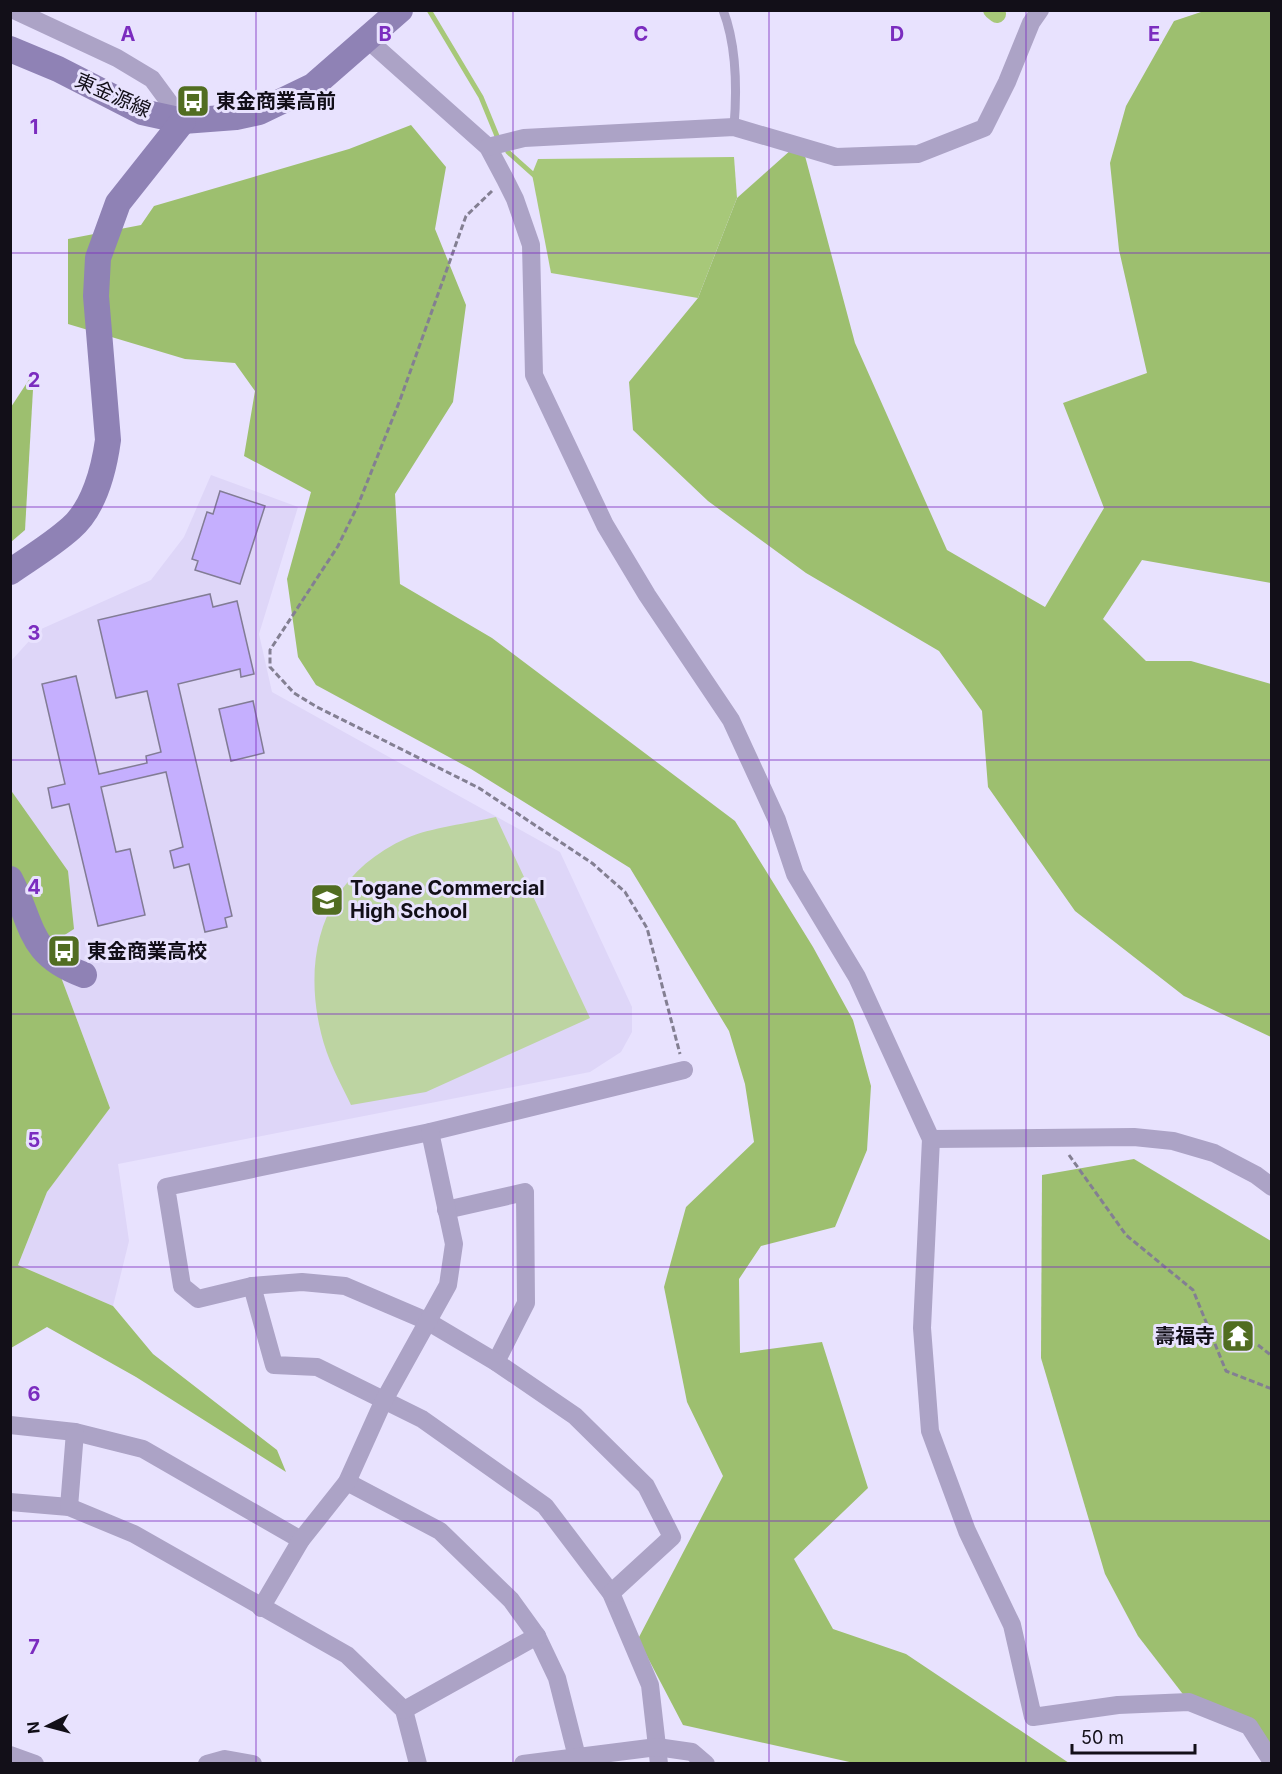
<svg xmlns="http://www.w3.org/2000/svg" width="1282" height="1774" viewBox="0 0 1282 1774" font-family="Inter,'Noto Sans JP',sans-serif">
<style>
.built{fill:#ded6f8}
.green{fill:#bdd4a2}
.forest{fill:#9dbf6f}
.water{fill:#a7c879}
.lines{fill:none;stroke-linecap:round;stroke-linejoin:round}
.stream{stroke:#a7c879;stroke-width:5}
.canal{stroke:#a7c879;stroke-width:18}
.building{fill:#c5affe;stroke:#827c95;stroke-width:1.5}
.path{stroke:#837f92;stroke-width:3;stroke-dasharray:6 3;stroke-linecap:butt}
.lane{stroke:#aca3c6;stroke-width:9}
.street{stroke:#aca3c6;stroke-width:18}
.secondary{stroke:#8f82b5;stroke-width:26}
.grid{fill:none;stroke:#7b2cbf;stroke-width:1.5;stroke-opacity:0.55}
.labels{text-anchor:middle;stroke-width:6;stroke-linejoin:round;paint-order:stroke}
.street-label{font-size:20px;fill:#120f18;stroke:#e8e2fe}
.poi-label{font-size:20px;font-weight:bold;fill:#120f18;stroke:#e8e2fe;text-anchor:start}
.grid-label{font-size:20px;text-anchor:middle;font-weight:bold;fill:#7b2cbf;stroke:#e8e2fe;stroke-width:6;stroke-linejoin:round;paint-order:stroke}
</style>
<rect width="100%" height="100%" fill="#e8e2fe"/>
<path class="built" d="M211,475L298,507L259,634L272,692L560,852L632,1007V1032L621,1052L590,1072L118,1164L129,1241L113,1306L18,1265L47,1192L110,1108L49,945L11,789V661L39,630L151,580L184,537Z"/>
<path class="green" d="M496,817L590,1018L426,1092L351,1105C340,1082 327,1059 321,1033C301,951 326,874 407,838C429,828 470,823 496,817Z"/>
<g class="forest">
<path d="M1204,11H1271V583L1142,560L1103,619L1146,661H1191L1271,684V1037L1184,996L1075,911L988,787L982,711L939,651L806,573L708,501L633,430L629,382L698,298L737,198L801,141L855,343L947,550L1045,607L1104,508L1063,403L1147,373L1119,250L1110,163L1126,106L1174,21Z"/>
<path d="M411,125L446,167L435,229L466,305L453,402L395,494L400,584L492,638L735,821L813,947L853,1020L871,1086L867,1150L835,1227L761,1246L739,1279L740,1353L822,1342L868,1488L794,1559L833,1629L906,1654L1069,1763H854L683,1725L638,1639L723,1476L687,1402L664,1287L686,1207L754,1142L745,1084L729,1031L630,868L471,769L316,685L298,657L287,579L311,492L244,456L255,391L235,363L185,359L68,324V239L141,225L154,206L349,149Z"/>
<path d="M34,372L25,530L11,542V407Z"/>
<path d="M10,789L68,871L74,929L49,945L110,1108L47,1192L18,1265L113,1306L153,1354L277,1450L286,1472L136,1377L47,1327L11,1348Z"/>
<path d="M1134,1159L1271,1241V1746L1189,1702L1138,1636L1105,1574L1041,1358L1042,1175Z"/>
</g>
<path class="water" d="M734,157L737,198L698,298L551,273L532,174L538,159Z"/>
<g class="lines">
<g class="stream">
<path d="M429,10L481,97L497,136"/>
<path d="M508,152L536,177"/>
</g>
<path class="canal" d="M992,10L997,14"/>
</g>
<g class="building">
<path d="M220,491L265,506L240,584L195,570L198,561L192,559L207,512L213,514Z"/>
<path d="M210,594L213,607L237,601L254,674L241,677L240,669L178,684L232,916L225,918L227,927L205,932L189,864L174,868L170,851L183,847L166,772L101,787L116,852L130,849L145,915L98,926L69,804L52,808L48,788L65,784L42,684L76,676L99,774L147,763L146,756L161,752L147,691L116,698L98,620Z"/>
<path d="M253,701L264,753L231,761L219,709Z"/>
<path d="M1236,1321L1252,1335L1238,1351L1222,1337Z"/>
</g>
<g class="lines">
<g class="path">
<path d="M492,191L466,216L400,400L358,505L338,546L270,650V667L294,693L317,707L479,788L592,863L625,892L647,928L680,1054"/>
<path d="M1069,1155L1126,1235L1193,1290L1226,1371L1272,1389"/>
<path d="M1258,1345L1272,1356"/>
</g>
<path class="lane" d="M723,10C737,46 737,90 734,127"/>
<g class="street">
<path d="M14,10L117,58L152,79L183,121"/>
<path d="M368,40L488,147L505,179L515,199L531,245L534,375L605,525L647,595L731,720L777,820L795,874L857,977L931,1139L922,1328L930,1431L967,1531L1012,1625L1033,1717L1118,1705L1189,1702L1249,1726L1272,1762"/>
<path d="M488,147L524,138L734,127L836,157L918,154L984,128L1007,82L1031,23L1040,10"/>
<path d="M931,1139L1134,1137L1173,1141L1214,1153L1256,1175L1272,1187"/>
<path d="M446,1210L525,1192L526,1303L496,1362"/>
<path d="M252,1286L274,1365L317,1367L422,1419L545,1506L611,1593L650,1685L659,1764"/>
<path d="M10,1425L75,1432L143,1449L301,1540"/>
<path d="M347,1482L440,1531L511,1600L537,1636L557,1678L577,1757"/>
<path d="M10,1502L69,1507L134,1534L347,1655L404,1710L418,1764"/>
<path d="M69,1507L75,1432"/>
<path d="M611,1593L672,1537L646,1486L575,1416L496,1362L427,1321L345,1286L302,1282L252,1286L198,1299L182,1286L166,1187L430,1132L684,1070"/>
<path d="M261,1608L301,1540L347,1482L383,1402L448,1285L454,1244L430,1132"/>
<path d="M404,1710L537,1636"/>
<path d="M10,1755L35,1764"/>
<path d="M207,1764L225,1759L253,1764"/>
<path d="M523,1764L657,1747L692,1752L706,1764"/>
</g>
<g class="secondary">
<path d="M10,49L58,69L142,112L183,121L236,117L259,112L313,86L400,10"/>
<path d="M10,572C30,558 52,545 71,528C94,508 104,469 108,440L96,296L98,258L118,203L183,121"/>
<path d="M10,879C34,925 27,954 84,975"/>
</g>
</g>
<path class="grid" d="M256,10V1764M513,10V1764M769,10V1764M1026,10V1764M10,253H1272M10,507H1272M10,760H1272M10,1014H1272M10,1267H1272M10,1521H1272"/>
<defs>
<symbol id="bus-square" viewBox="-11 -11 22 22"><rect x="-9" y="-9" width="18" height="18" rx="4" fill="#516d21" stroke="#e8e2fe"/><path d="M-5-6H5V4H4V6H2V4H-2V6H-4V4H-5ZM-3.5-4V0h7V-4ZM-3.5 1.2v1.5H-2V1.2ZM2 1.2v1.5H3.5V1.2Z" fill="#fff"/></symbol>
<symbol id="school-square" viewBox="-11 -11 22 22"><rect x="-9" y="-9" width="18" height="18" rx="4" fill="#516d21" stroke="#e8e2fe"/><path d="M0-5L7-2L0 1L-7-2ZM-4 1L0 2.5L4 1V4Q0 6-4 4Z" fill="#fff"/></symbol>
<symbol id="temple-square" viewBox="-11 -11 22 22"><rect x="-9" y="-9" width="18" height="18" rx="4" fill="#516d21" stroke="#e8e2fe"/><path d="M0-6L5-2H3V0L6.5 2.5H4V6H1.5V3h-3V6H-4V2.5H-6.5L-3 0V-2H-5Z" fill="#fff"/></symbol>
</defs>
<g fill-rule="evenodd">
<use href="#bus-square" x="174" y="82" width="38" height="38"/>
<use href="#school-square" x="308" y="881" width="38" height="38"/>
<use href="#bus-square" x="45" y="932" width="38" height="38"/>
<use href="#temple-square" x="1219" y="1317" width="38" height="38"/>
</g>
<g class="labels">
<g class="street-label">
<text transform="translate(113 95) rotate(24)" y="7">東金源線</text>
</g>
<g class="poi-label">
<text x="216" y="108">東金商業高前</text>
<text x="350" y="895">Togane Commercial<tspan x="350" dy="23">High School</tspan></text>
<text x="87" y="958">東金商業高校</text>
<text x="1215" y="1343" text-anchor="end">壽福寺</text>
</g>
</g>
<g class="grid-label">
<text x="128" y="41">A</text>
<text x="385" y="41">B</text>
<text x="641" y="41">C</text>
<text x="897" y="41">D</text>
<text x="1154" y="41">E</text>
<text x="34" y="134">1</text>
<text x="34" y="387">2</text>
<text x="34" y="640">3</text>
<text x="34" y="894">4</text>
<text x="34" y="1147">5</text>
<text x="34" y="1401">6</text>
<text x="34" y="1654">7</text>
</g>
<rect width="1282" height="1774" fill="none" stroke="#120f18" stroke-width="24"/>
<g transform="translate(48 1726) rotate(264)" stroke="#e8e2fe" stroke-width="4.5" paint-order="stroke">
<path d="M0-4.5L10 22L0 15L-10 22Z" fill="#120f18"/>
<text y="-9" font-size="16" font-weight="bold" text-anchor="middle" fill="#120f18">N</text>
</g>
<path d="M1072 1744v9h123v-9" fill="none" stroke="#120f18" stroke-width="3"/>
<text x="1081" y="1744" font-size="18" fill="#120f18" stroke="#e8e2fe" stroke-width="4.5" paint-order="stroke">50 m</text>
</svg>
